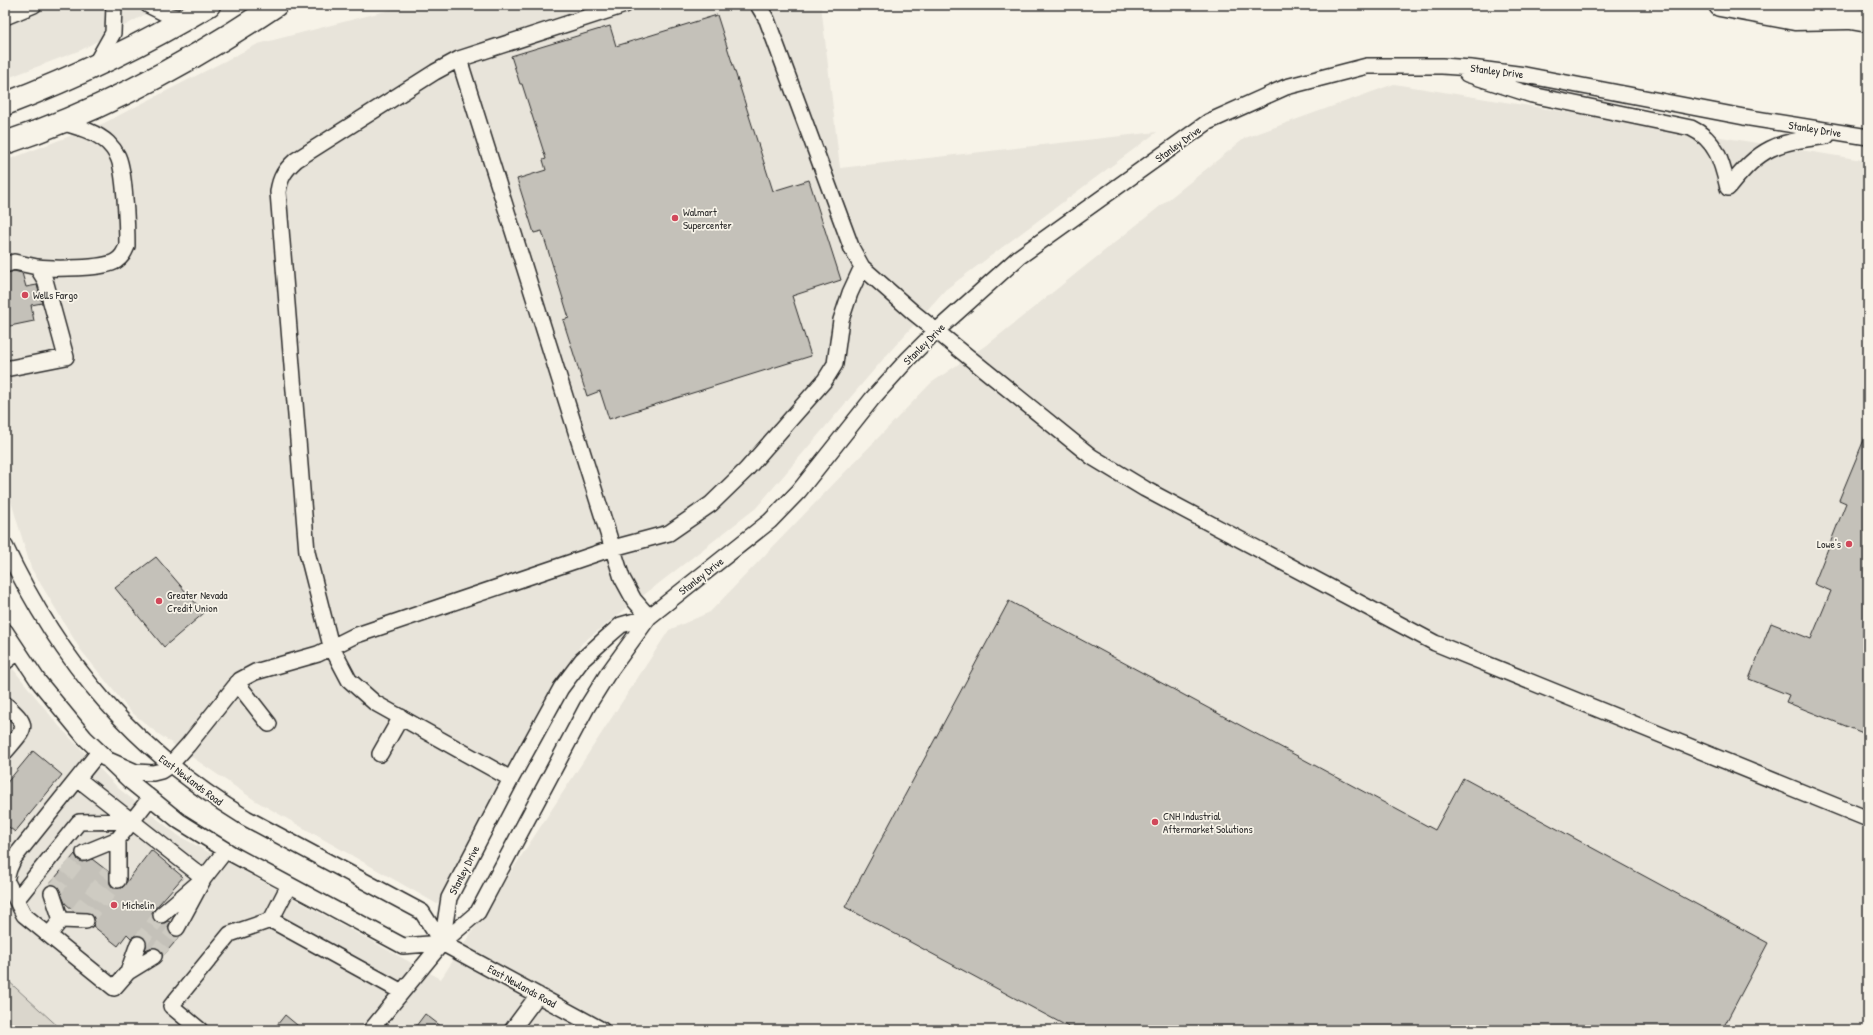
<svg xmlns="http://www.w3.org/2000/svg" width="1873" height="1035" font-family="'Patrick Hand',sans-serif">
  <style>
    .built { fill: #e8e4da }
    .green { fill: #dad6cc; stroke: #82807c }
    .building { fill: #c4c1b9; stroke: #2b2b2b }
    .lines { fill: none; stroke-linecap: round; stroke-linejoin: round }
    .minor-tunnel { stroke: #cecbc2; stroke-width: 15; stroke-dasharray: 15 8; stroke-linecap: butt }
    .minor-casing { stroke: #2b2b2b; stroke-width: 18 }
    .highway-casing { stroke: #2b2b2b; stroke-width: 25 }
    .minor { stroke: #f7f3e8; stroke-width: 15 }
    .highway { stroke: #f7f3e8; stroke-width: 22 }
    .poi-dot { fill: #d1495b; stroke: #f7f3e8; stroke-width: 1.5 }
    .labels { text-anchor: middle; stroke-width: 3.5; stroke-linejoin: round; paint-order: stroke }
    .street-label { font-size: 11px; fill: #2b2b2b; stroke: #f7f3e8 }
    .poi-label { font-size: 11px; fill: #2b2b2b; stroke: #f7f3e8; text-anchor: start }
  </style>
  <rect width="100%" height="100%" fill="#f7f3e8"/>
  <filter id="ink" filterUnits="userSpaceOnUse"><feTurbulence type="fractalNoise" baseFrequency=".025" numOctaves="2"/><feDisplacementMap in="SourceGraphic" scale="8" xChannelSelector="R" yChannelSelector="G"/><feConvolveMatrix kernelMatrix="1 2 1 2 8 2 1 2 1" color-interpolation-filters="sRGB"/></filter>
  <g filter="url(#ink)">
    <path class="built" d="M5 5H162L81 50 5 79Z
      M409 5H821L840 168 1157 132 945 290 885 357 756 508 582 643 437 904 256 801 157 733 130 711 80 649 31 568 5 481V161L104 123 258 44Z
      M1394 84 1868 161V1030H62L5 978V659L59 726 118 788 179 836 441 979 669 630 710 612 931 383 992 341 1245 138Z"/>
    <path class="green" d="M5 978 62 1030H5Z"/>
    <path class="building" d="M717 15 773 191 809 180 841 280 792 296 811 356 609 419 600 391 587 396 563 320 569 318 542 231 534 233 517 179 546 170 543 160 546 159 522 84H520L511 56 610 26 616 46Z
      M14 271 22 273 26 287 37 285 42 303 31 305 34 321 5 327V274Z
      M1868 430V735L1786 702 1789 695 1749 679 1771 623 1811 639 1831 591 1814 584 1846 503 1839 500Z
      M156 557 204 613 164 647 115 588Z
      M1009 601 1435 830 1463 778 1768 943 1722 1030H1074L845 907Z
      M33 751 62 775 15 832 5 824V785Z
      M151 850 183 877 152 912 154 921 162 924 168 921 170 922 168 928 170 933 173 936H180L163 956 158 948 153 947 145 950 147 942 141 935H136L131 938 127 934 118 946 93 926 95 921 91 914 75 912 65 903 58 887 50 884 75 854 78 860 82 862 92 859 109 872 110 884 113 888H122Z
      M425 1014 446 1030H413Z
      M285 1015 303 1030H273Z"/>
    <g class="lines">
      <path class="minor-tunnel" d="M52 893 84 853
        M77 914 109 872
        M86 921 118 880
        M138 944 161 915
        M154 956 177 928"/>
      <defs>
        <path id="minor" d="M148 5 168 15 185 19
          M758 5 767 20 852 249 862 267 914 313 1092 457 1145 489 1435 643 1868 819
          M5 17 34 5
          M459 59 622 578 634 600 649 617
          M95 65 113 33 114 5
          M1467 74 1532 95 1691 128C1717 140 1722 163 1728 188
          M1728 188C1762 146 1774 143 1827 136
          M5 265 14 262 37 267 45 280 66 357 5 369
          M37 267C53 269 104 269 116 261 122 257 124 253 127 246 127 228 125 168 117 155 115 151 111 146 108 143 95 131 77 127 61 122
          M5 546C60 663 134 750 246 818L422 912 442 943 602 1030
          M5 631 39 682 85 738 131 782 179 821 232 854 403 946 442 943
          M5 662 18 652
          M237 683 269 724
          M5 704C31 727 26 727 5 752
          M99 752 14 858 9 869 6 880 24 915 114 988 128 972 138 944
          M380 754 401 717
          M104 758 136 772 153 773 161 771 170 765 188 745 240 680 255 672 318 654 354 636 613 548 669 533 711 504 746 470 825 380 835 364 841 320 850 293 862 267
          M78 779 204 878
          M511 779 375 703 349 680 331 646 307 552 278 192C280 177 285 170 296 160L435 72 459 59 625 5
          M84 853 118 839 150 798
          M118 880V839
          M17 899 79 822 132 821
          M161 915 197 884
          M61 920 86 921
          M271 920 402 992
          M177 928 204 878 226 850
          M49 935 61 920 52 893
          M442 943 449 898 511 779 561 688 582 660 605 639 621 625 649 617
          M128 972 154 956
          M200 1030 171 1006 230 934 271 920 289 885
          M371 1030 442 943 478 912 587 707 607 675 649 617 770 521 799 491 872 399 908 359 933 334 1019 257 1208 122 1286 87 1367 66H1442L1471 68 1525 75 1744 117 1868 137
          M512 1030 538 995"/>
        <path id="highway" d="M1720 5 1795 19 1847 18
          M1833 15 1868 21
          M5 104C76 77 144 44 209 5
          M5 143C102 111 191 62 276 5"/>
      </defs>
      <use href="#minor" class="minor-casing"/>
      <use href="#highway" class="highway-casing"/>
      <use href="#minor" class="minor"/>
      <use href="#highway" class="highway"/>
    </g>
  </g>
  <g class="poi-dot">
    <circle cx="675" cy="218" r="4"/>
    <circle cx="25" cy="295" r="4"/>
    <circle cx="1849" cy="544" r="4"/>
    <circle cx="159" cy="601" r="4"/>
    <circle cx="1155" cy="822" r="4"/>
    <circle cx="114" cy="905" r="4"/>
  </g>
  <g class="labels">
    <g class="street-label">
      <text transform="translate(1497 71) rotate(7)" y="4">Stanley Drive</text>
      <text transform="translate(1815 129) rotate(9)" y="4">Stanley Drive</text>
      <text transform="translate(1178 144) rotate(-36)" y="4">Stanley Drive</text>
      <text transform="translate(924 344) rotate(-45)" y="4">Stanley Drive</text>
      <text transform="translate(701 576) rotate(-38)" y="4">Stanley Drive</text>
      <text transform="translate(191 780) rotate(37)" y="4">East Newlands Road</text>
      <text transform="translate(464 870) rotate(-63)" y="4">Stanley Drive</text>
      <text transform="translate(522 986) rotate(29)" y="4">East Newlands Road</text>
    </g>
    <g class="poi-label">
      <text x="683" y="216">Walmart<tspan x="683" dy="13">Supercenter</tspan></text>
      <text x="33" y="299">Wells Fargo</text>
      <text x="1841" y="548" text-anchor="end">Lowe's</text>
      <text x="167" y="599">Greater Nevada<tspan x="167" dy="13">Credit Union</tspan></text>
      <text x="1163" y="820">CNH Industrial<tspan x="1163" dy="13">Aftermarket Solutions</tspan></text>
      <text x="122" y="909">Michelin</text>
    </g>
  </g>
  <rect width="1873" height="1035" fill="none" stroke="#f7f3e8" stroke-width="20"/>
  <rect x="10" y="10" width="1853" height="1015" fill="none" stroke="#2b2b2b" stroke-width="1.5" filter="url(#ink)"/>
</svg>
